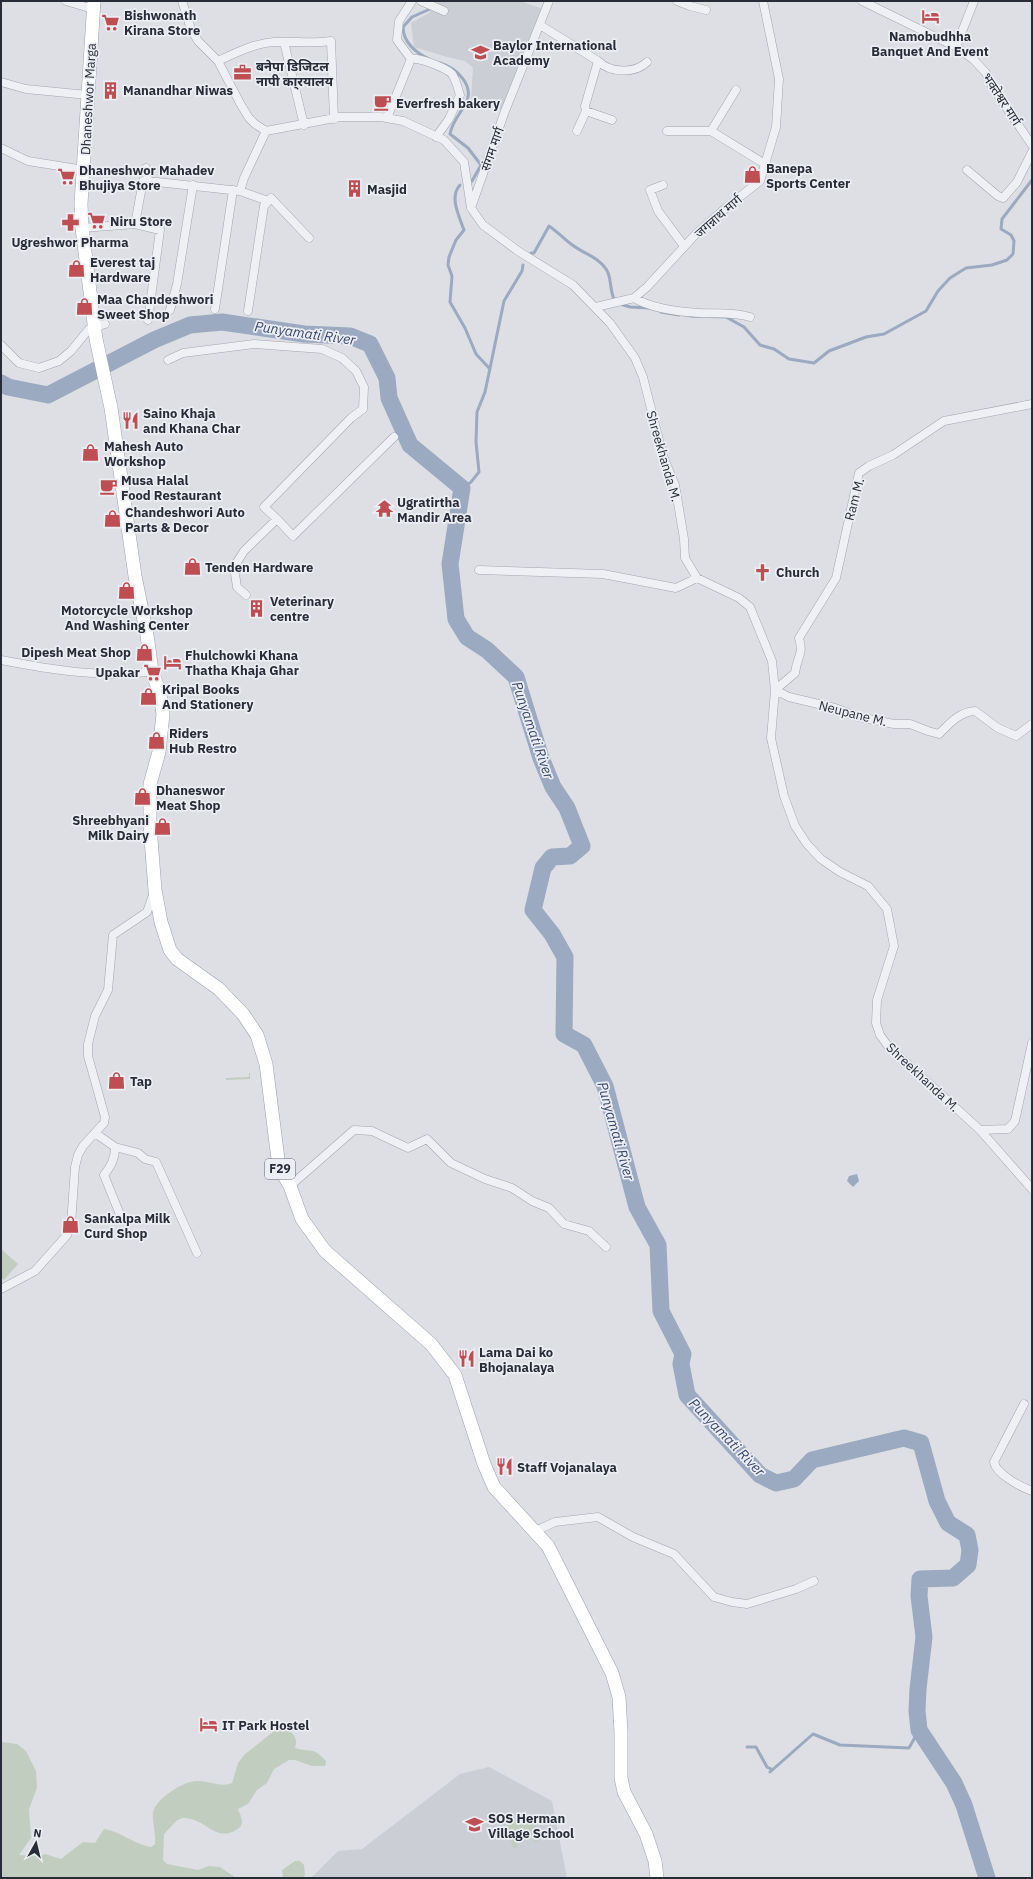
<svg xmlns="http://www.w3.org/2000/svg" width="1033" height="1879" font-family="'IBM Plex Sans','Noto Sans Devanagari',sans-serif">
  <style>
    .built { fill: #cbced5 }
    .green { fill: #c1cebf }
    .water { fill: #9ba9c1 }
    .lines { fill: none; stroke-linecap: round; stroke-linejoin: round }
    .stream { stroke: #9ba9c1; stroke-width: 3 }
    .river { stroke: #9ba9c1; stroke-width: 17 }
    .street-casing { stroke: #a3a6ae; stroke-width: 9 }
    .primary-casing { stroke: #9da2af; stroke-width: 14 }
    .street { stroke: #eff0f4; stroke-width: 8 }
    .primary { stroke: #fff; stroke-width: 13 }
    .labels { text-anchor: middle; stroke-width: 3.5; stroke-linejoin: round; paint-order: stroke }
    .shield { fill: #eceef3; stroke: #636671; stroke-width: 1 }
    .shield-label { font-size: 12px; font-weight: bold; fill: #282c39 }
    .poi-label { font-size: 13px; font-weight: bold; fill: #282c39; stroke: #eceef3; text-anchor: start }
    .street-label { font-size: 13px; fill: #282c39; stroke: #eceef3 }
    .water-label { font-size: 14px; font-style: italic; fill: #374869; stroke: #eceef3 }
  </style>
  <rect width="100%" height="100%" fill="#dddfe5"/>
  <path class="built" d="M437 1H520L546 10 505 111 471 99 473 68 465 61 447 57 414 47 411 23 429 13 438 3Z
    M489 1767 552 1801 567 1878H311L338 1851 362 1849 460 1774Z"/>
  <path class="green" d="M249 1073H250V1079L226 1080V1078L249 1077Z
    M1 1249 18 1264 4 1280 1 1278Z
    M282 1725C291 1733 299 1735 295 1748 312 1753 312 1746 326 1761L325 1766H312L295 1760H289L274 1769 267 1783 257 1790 248 1804 238 1809C241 1817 246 1825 236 1830 215 1843 205 1817 183 1818 175 1819 170 1829 164 1834L163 1860 167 1864 198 1870 209 1866 220 1867 236 1878H1V1742L17 1744 26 1751 36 1771 37 1788 29 1809 31 1838 19 1855 40 1856 45 1854 61 1859 83 1842 95 1843 104 1829C122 1832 131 1843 151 1847L155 1844C156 1833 152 1820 153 1813 155 1799 182 1782 196 1781 208 1780 221 1788 232 1783L238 1763 245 1754Z
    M533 1815 540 1840 534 1842 533 1838 518 1843V1847L513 1848 506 1823Z
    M295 1861H300L304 1865 305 1875 302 1878H283L282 1870Z"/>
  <path class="water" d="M857 1174 859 1181 853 1187 847 1181 849 1176Z"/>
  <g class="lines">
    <path class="stream" d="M429 59C416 53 403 42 403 27L412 17 430 9 433 1
      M440 63C456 68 475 85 466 103 460 114 452 122 450 134L468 148 481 165 472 181
      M460 185C449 197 459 216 464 230L456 240 449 257 448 265 452 276 450 302 465 328 476 354 490 369
      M531 253H534L549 226C559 233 562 237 571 244 582 253 597 256 606 269 612 276 609 291 615 301
      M620 304 630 307 649 308
      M661 312 679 315
      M690 316 726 317 744 327 760 345 774 349 789 359 814 363 829 351 866 337 884 334 926 311 938 291 950 278 966 268 992 265 1007 260 1013 254 1014 241 1011 235 1001 229 1002 219 1032 180
      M462 488 471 482 479 472 476 442 477 412 485 392 504 301 522 271 523 265
      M747 1747H756L767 1767 771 1769
      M770 1772 813 1734 840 1745 909 1748 919 1730"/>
    <path class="river" d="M1 383 8 387 48 395 154 340 190 325 222 322 304 334 350 336 370 344 387 378 389 398 410 445 462 488 450 564 456 619 467 637 487 650 516 677 541 758 553 787 567 808 582 846 570 856 552 857 543 868 533 910 552 934 565 957 564 1034 584 1045 605 1086 637 1207 658 1245 661 1311 683 1354 681 1364 687 1395 760 1475 776 1483 794 1479 812 1460 904 1438 921 1443 937 1501 948 1523 967 1535 970 1550 968 1565 953 1578 920 1579 919 1596 924 1637 918 1689 917 1711 919 1730 954 1783 964 1805 987 1878"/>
    <defs>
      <path id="street" d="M66 1 93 9
        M182 1 191 29 198 41 218 61 241 105 249 118 255 124 266 131 340 117H381L403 121 444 140 464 162 471 208 483 225 518 251 573 285 610 323 635 358 643 377 663 456 675 485 684 539 685 558 697 578 739 598 750 607 772 661 775 690 771 738 784 796 795 826 807 844 821 859 840 872 868 886 887 909 894 946 877 1000 876 1023 880 1035 888 1046 980 1130 1032 1189
        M421 1 444 11
        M677 1 690 6 706 10
        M862 1 956 47 973 59 986 73 993 88 1032 145
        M540 25 598 61 585 106 586 111
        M284 42 304 125
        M956 47 974 1
        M411 59C419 57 446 68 452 74 456 80 458 89 460 95L449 119 436 137
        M411 59 397 40 399 21 412 1
        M218 61C235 53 255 43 274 42 294 41 312 44 331 41L334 119
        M598 61C610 73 635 74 647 62
        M1 82 26 89 88 95
        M387 118 411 59
        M577 131 586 111 612 120
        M667 131H711L765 164
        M711 131 736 90
        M1 148 28 161 84 170
        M146 168 148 181 240 191 244 178 266 131
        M967 170 998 196 1003 198 1017 182 1032 152
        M663 185 650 190 658 211 684 246
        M240 191 268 201
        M471 208 505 111 549 1
        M135 224 160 230 148 320
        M82 228 135 224 143 181H148
        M634 298 647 287 695 235 727 207 760 181 776 127 779 79 763 1
        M596 307 634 298C653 309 679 312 700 313 718 314 733 312 750 317
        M215 309 233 190
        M170 310 177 284 193 185
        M248 311 264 206 271 198 309 238
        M1 345 19 363 39 368 59 361 71 351 89 329 105 324
        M168 360 183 353 254 344 322 349 342 358 356 371 364 387 363 409 351 418 264 507 277 519 244 551 234 567 237 587 246 595
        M1032 404 944 421 893 455 869 466 859 473 836 578 799 638C804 655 797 656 795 673L775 690 789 697 835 708 859 717 894 724H910L928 731 939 734C950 723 959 712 975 711L998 728 1016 736 1032 724
        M277 519 293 536 394 437
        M479 570 603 574 676 588 697 578
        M1 660C47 669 105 679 152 671
        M980 1130 1008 1129 1015 1121 1032 1043
        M95 1133 115 1147C115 1159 111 1166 104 1175L121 1217
        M115 1147 138 1153 145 1159 156 1162 197 1253
        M290 1186 354 1130 372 1131 408 1148 427 1139 451 1163 485 1179 512 1188 532 1201 549 1208 564 1224 589 1231 606 1247
        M1 1289 35 1271 67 1235 71 1225 75 1167 78 1155 83 1146 104 1123 105 1117 88 1056V1044L95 1016 108 990 113 935 147 912 154 892
        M1024 1404 994 1462C996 1474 1021 1487 1032 1491
        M535 1531 555 1522 598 1517 633 1537 674 1554 714 1597 732 1602 747 1604 796 1589 814 1581"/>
      <path id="primary" d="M94 1 81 204 82 228 96 339 111 408 135 576 147 635 152 671 160 694 163 714 159 752 150 784V826L155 890 161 922 170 950 177 959 219 989 243 1014 257 1035 266 1064 279 1167 290 1186 302 1219 325 1251 431 1344 455 1375 484 1464 494 1487 548 1546 612 1673 619 1697 621 1732V1778L624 1792 646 1834 655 1861 657 1878"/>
    </defs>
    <use href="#street" class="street-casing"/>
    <use href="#primary" class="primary-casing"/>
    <use href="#street" class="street"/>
    <use href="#primary" class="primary"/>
  </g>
  <defs>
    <symbol id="hotel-bare" viewBox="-9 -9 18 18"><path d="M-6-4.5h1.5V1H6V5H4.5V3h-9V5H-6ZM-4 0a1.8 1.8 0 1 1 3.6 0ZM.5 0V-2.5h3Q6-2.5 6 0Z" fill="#be4e52" stroke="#eceef3" stroke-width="2.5" paint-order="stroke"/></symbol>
    <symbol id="supermarket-bare" viewBox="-9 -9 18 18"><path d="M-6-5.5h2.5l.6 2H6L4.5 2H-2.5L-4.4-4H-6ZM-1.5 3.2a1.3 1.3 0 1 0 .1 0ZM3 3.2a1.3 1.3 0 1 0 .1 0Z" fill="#be4e52" stroke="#eceef3" stroke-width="2.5" paint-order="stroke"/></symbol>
    <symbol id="school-bare" viewBox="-9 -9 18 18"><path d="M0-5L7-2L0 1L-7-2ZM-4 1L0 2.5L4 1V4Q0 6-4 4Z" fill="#be4e52" stroke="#eceef3" stroke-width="2.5" paint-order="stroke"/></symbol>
    <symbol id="office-bare" viewBox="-9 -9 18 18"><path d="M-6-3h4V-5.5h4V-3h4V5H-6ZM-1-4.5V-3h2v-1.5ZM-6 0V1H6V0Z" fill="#be4e52" stroke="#eceef3" stroke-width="2.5" paint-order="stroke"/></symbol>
    <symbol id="building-bare" viewBox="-9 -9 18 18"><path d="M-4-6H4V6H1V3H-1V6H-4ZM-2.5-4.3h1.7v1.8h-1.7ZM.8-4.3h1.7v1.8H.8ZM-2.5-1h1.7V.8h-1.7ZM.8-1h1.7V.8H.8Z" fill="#be4e52" stroke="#eceef3" stroke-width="2.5" paint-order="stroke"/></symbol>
    <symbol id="cafe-bare" viewBox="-9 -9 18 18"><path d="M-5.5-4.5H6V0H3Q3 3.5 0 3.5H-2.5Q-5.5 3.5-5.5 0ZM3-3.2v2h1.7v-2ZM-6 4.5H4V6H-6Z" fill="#be4e52" stroke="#eceef3" stroke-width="2.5" paint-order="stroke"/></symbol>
    <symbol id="shop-bare" viewBox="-9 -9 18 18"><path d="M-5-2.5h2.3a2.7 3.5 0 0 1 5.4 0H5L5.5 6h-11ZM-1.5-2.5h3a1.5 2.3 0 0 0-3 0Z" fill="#be4e52" stroke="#eceef3" stroke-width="2.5" paint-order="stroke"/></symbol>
    <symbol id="pharmacy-bare" viewBox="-9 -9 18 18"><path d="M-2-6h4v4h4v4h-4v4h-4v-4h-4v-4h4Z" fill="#be4e52" stroke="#eceef3" stroke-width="2.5" paint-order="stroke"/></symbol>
    <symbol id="restaurant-bare" viewBox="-9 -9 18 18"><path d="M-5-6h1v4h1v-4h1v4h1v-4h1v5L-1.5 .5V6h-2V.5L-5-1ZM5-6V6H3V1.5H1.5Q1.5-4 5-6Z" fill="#be4e52" stroke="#eceef3" stroke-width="2.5" paint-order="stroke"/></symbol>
    <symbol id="temple-bare" viewBox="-9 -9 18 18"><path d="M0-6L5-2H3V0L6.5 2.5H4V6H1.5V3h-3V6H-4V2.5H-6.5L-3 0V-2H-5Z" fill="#be4e52" stroke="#eceef3" stroke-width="2.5" paint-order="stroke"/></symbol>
    <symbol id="church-bare" viewBox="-9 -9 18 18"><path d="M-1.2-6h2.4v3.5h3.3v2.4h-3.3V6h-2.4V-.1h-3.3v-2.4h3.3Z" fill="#be4e52" stroke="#eceef3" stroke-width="2.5" paint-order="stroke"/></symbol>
  </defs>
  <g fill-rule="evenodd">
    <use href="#hotel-bare" x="918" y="4" width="25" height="25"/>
    <use href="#supermarket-bare" x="98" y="10" width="25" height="25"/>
    <use href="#school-bare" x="468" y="40" width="25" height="25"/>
    <use href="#office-bare" x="230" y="60" width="25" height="25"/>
    <use href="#building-bare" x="98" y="78" width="25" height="25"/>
    <use href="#cafe-bare" x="370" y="90" width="25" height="25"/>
    <use href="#shop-bare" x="740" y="162" width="25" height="25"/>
    <use href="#supermarket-bare" x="54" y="164" width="25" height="25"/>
    <use href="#building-bare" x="342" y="176" width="25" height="25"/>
    <use href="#supermarket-bare" x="84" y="208" width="25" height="25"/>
    <use href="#pharmacy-bare" x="58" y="210" width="25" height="25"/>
    <use href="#shop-bare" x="64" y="256" width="25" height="25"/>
    <use href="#shop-bare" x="72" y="294" width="25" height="25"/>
    <use href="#restaurant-bare" x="118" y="408" width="25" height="25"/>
    <use href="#shop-bare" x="78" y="440" width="25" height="25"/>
    <use href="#cafe-bare" x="96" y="474" width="25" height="25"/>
    <use href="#temple-bare" x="372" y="496" width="25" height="25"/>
    <use href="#shop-bare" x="100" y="506" width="25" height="25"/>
    <use href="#shop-bare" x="180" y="554" width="25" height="25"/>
    <use href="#church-bare" x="750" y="560" width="25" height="25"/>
    <use href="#shop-bare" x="114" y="578" width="25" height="25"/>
    <use href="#building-bare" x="244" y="596" width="25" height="25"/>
    <use href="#shop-bare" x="132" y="640" width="25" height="25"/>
    <use href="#hotel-bare" x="160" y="650" width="25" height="25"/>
    <use href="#supermarket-bare" x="140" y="660" width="25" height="25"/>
    <use href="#shop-bare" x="136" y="684" width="25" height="25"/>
    <use href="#shop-bare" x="144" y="728" width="25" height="25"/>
    <use href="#shop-bare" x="130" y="784" width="25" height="25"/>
    <use href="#shop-bare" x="150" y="814" width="25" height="25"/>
    <use href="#shop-bare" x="104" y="1068" width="25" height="25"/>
    <use href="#shop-bare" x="58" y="1212" width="25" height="25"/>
    <use href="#restaurant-bare" x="454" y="1346" width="25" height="25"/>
    <use href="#restaurant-bare" x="492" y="1454" width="25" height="25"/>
    <use href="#hotel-bare" x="196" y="1712" width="25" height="25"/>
    <use href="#school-bare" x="462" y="1812" width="25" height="25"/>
  </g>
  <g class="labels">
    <rect class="shield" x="265" y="1159" width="30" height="20" rx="3"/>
    <g class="shield-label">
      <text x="280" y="1173">F29</text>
    </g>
    <g class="poi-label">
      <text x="124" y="20">Bishwonath<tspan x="124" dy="15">Kirana Store</tspan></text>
      <text x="930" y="41" text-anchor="middle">Namobudhha<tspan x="930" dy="15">Banquet And Event</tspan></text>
      <text x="493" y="50">Baylor International<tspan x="493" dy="15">Academy</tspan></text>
      <text x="256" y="71">बनेपा डिजिटल<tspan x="256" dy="15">नापी का्रयालय</tspan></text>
      <text x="123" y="95">Manandhar Niwas</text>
      <text x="396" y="108">Everfresh bakery</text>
      <text x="766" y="173">Banepa<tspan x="766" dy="15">Sports Center</tspan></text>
      <text x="79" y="175">Dhaneshwor Mahadev<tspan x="79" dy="15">Bhujiya Store</tspan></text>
      <text x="367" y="194">Masjid</text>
      <text x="110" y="226">Niru Store</text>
      <text x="70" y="247" text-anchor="middle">Ugreshwor Pharma</text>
      <text x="90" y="267">Everest taj<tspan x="90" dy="15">Hardware</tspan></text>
      <text x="97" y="304">Maa Chandeshwori<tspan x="97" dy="15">Sweet Shop</tspan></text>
      <text x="143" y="418">Saino Khaja<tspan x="143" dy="15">and Khana Char</tspan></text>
      <text x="104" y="451">Mahesh Auto<tspan x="104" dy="15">Workshop</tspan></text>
      <text x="121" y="485">Musa Halal<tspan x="121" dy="15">Food Restaurant</tspan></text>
      <text x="397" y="507">Ugratirtha<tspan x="397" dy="15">Mandir Area</tspan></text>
      <text x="125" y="517">Chandeshwori Auto<tspan x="125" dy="15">Parts &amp; Decor</tspan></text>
      <text x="205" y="572">Tenden Hardware</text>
      <text x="776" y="577">Church</text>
      <text x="270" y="606">Veterinary<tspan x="270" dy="15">centre</tspan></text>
      <text x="127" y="615" text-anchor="middle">Motorcycle Workshop<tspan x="127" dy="15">And Washing Center</tspan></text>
      <text x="131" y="657" text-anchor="end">Dipesh Meat Shop</text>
      <text x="185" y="660">Fhulchowki Khana<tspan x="185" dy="15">Thatha Khaja Ghar</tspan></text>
      <text x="140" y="677" text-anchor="end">Upakar</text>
      <text x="162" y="694">Kripal Books<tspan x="162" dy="15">And Stationery</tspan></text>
      <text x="169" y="738">Riders<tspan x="169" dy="15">Hub Restro</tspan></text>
      <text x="156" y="795">Dhaneswor<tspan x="156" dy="15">Meat Shop</tspan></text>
      <text x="149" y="825" text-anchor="end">Shreebhyani<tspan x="149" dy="15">Milk Dairy</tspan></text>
      <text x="130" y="1086">Tap</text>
      <text x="84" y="1223">Sankalpa Milk<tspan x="84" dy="15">Curd Shop</tspan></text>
      <text x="479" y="1357">Lama Dai ko<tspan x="479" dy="15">Bhojanalaya</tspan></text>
      <text x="517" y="1472">Staff Vojanalaya</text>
      <text x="222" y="1730">IT Park Hostel</text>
      <text x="488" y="1823">SOS Herman<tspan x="488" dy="15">Village School</tspan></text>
    </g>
    <g class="street-label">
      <text transform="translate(88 99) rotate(-87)" y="5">Dhaneshwor Marga</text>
      <text transform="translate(1002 99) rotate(57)" y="5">भक्तेश्वर मार्ग</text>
      <text transform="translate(492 149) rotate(-71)" y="5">संगम मार्ग</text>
      <text transform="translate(718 216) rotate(-41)" y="5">जगन्नाथ मार्ग</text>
      <text transform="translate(664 456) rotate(74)" y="5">Shreekhanda M.</text>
      <text transform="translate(854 499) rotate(-75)" y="5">Ram M.</text>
      <text transform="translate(853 713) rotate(14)" y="5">Neupane M.</text>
      <text transform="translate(923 1077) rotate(43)" y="5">Shreekhanda M.</text>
    </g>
    <g class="water-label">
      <text transform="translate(305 333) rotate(8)" y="5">Punyamati River</text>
      <text transform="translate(533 730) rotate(71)" y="5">Punyamati River</text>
      <text transform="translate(616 1131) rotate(74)" y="5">Punyamati River</text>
      <text transform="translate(727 1437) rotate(46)" y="5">Punyamati River</text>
    </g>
  </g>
  <rect width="1033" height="1879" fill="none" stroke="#282c39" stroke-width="4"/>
  <g transform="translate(36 1843) rotate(8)" stroke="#eceef3" stroke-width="3" paint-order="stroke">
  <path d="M0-3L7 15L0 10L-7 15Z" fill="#282c39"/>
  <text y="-6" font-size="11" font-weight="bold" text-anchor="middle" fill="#282c39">N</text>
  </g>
</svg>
